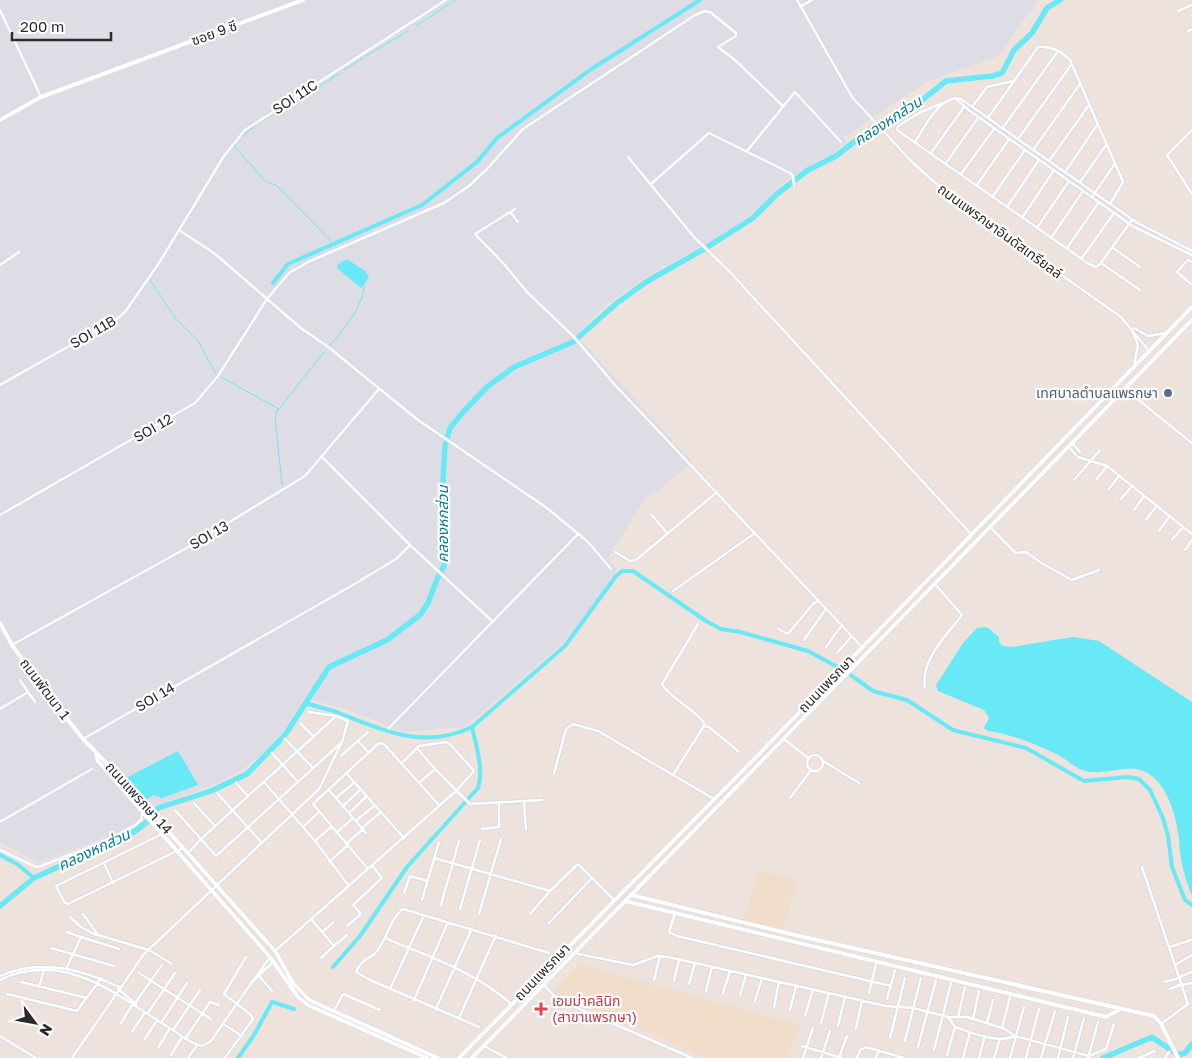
<svg xmlns="http://www.w3.org/2000/svg" width="1192" height="1058" font-family="'Golos Text','Noto Sans Thai',sans-serif">
  <style>
    .industrial { fill: #dedde5 }
    .education { fill: #f0ddca }
    .water { fill: #69e8f5 }
    .lines { fill: none; stroke-linecap: round; stroke-linejoin: round }
    .stream { stroke: #69e8f5; stroke-width: 1 }
    .canal { stroke: #69e8f5; stroke-width: 4 }
    .river { stroke: #69e8f5; stroke-width: 5.5 }
    .street-casing { stroke: #d1d8e4; stroke-width: 4 }
    .secondary-casing { stroke: #d1d8e4; stroke-width: 5 }
    .street { stroke: #fff; stroke-width: 2.5 }
    .secondary { stroke: #fff; stroke-width: 4 }
    .service-dot { fill: #5c6f8a; stroke: #fff; stroke-width: 2 }
    .health-dot { fill: #e0444e; stroke: #fff; stroke-width: 2 }
    .labels { text-anchor: middle; stroke-width: 4.5; stroke-linejoin: round; paint-order: stroke }
    .street-label { font-size: 14px; fill: #2b2b2b; stroke: #fff }
    .service-label { font-size: 14px; fill: #4e5e75; stroke: #fff; text-anchor: end }
    .health-label { font-size: 14px; fill: #be3a42; stroke: #fff; text-anchor: start }
    .water-label { font-size: 15px; font-style: italic; fill: #077c94; stroke: #fff }
  </style>
  <rect width="100%" height="100%" fill="#ede3dc"/>
  <path class="industrial" d="M0 0H1038L998 56 926 82 843 138 847 142 832 156 817 161 781 184 762 207 721 236 644 278 608 304 576 335 692 462 659 490 647 496 608 558 617 569 579 626 563 643 465 727 405 732 345 709 305 698 286 727 266 751 242 770 214 785 154 806 139 821 126 829 39 863 0 842Z"/>
  <path class="education" d="M759 870 798 880 784 928 744 920Z
    M579 964 800 1025 788 1058H706L554 992Z"/>
  <path class="water" d="M347 259 365 271 369 277 361 288 337 268V265Z
    M987 627 999 637V642L1003 646 1012 647 1073 637 1099 641 1192 702V896C1187 884 1183 871 1181 859 1179 850 1180 841 1178 832 1175 812 1165 779 1143 771 1124 764 1102 777 1082 770 1074 767 1067 760 1060 756 1036 744 1014 735 988 731L984 728 989 718 984 710 938 691 936 685 963 643 977 628Z
    M178 751 198 785 162 798 153 795 145 801 120 772 126 778Z"/>
  <g class="lines">
    <path class="stream" d="M416 26 455 0
      M366 56 408 31
      M344 70 363 58
      M298 100 339 74
      M238 140 258 123 293 103
      M236 143 235 147 266 182 276 185 336 246
      M150 280 176 319 198 341 216 374
      M329 346C343 330 365 306 364 283
      M221 377 279 409 324 352
      M278 409 275 417 282 484"/>
    <path class="canal" d="M273 283 288 264 422 205 477 162 497 138 590 70 700 0
      M306 703C317 707 329 709 339 713 385 731 424 750 472 727L565 646 616 576 622 571H633L706 621 721 629 740 632 808 651 845 671 873 691 907 700 953 730 1026 748 1084 781 1128 777 1139 779 1150 790 1163 818 1168 836 1172 867 1185 900 1192 905
      M0 855 17 864 34 878
      M333 967 360 936 407 867 478 788C484 770 476 745 472 727
      M238 1058 254 1035 272 1002 294 1009"/>
    <path class="river" d="M706 248 753 218 777 194 808 170 836 156 872 128 911 109 946 81 992 76 1002 73 1014 50 1032 33 1047 8 1060 0
      M0 906 34 878 134 832 147 822 158 808 211 791 247 774 285 735 329 667 387 640 420 615 428 603 437 579 444 566 442 497 445 446 450 428 464 411 487 387 514 367 573 342 617 303 646 282 704 249
      M1103 1058 1152 1037 1178 1055 1185 1053 1192 1044"/>
    <defs>
      <path id="street" d="M797 0 852 97 910 160 952 198 1121 317 1149 351
        M801 6 812 0
        M0 10 41 97
        M1178 11 1192 5
        M1188 31 1192 29
        M955 98 970 111 1134 227 1192 255
        M942 103 919 113 898 126 897 130 1089 264 1096 267 1100 264 1132 220
        M972 107 987 87 1013 81
        M988 118 1038 47C1050 46 1062 51 1070 60L1123 182 1110 204
        M1002 129 1058 51
        M1192 130 1167 155 1192 194
        M1018 139 1071 65
        M915 142C925 127 940 94 961 99L1136 222 1192 251
        M1033 150 1080 84
        M747 151 795 92 841 142
        M931 153 964 107
        M628 157 694 237 729 271 971 534
        M1049 161 1089 105
        M946 163 978 118
        M1065 172 1097 125
        M961 174 994 129
        M1080 182 1106 145
        M651 184 709 133 790 173 793 176 794 185
        M977 185 1009 139
        M993 196 1025 150
        M1092 197 1114 165
        M1007 207 1039 160
        M515 209 475 234 504 264 527 292 573 336 616 386 862 647
        M511 213 518 222
        M1022 218 1054 170
        M1037 228 1069 181
        M179 230 214 253 302 329 327 346 418 420 547 508 588 542 611 569
        M1051 238 1083 191
        M1067 248 1099 202
        M1113 248 1140 267
        M1082 258 1114 213
        M1101 263 1140 290
        M0 265 19 252
        M1191 284 1177 272 1188 260 1192 262
        M1134 328 1148 336 1166 333
        M1132 330 1138 345 1134 365
        M0 385 117 319 125 312 159 263 224 156 245 130 446 0
        M1125 389 1192 443
        M1072 443 1080 452
        M1069 447 1076 455
        M1078 457 1107 466 1192 534
        M323 458 410 545 493 622
        M1097 479 1107 466
        M1074 480 1100 450
        M1108 490 1119 476
        M1121 499 1132 486
        M1134 510 1144 496
        M651 514 667 533
        M0 515 195 403 218 376 267 299 289 273 308 262 444 203 469 186 487 169 523 129 695 15 705 11 710 12 736 33V36L718 47 735 60 783 106
        M1146 520 1157 505
        M990 527 1016 553 1026 552 1043 564 1072 580 1099 570
        M1159 531 1169 517
        M1172 540 1183 527
        M1185 550 1192 540
        M615 552 630 561 636 560 717 492
        M673 591 755 533
        M698 624 662 684C669 698 703 714 705 726
        M778 629 788 634 812 605 819 600
        M804 640 826 609
        M12 645 190 546 305 476 378 390
        M826 647 842 625
        M837 653 852 636
        M925 687C920 661 947 634 962 615L935 584
        M28 692 35 702
        M0 709 28 692 20 680
        M300 723 314 737
        M389 728 578 534
        M83 739 358 582 396 559 410 545
        M285 739 313 768
        M784 739 808 758
        M358 741 369 753
        M417 748 435 769
        M272 753 298 782
        M807 763a8 8 0 1 1 16 0a8 8 0 1 1-16 0Z
        M341 756 368 732
        M823 761 859 783
        M347 774 404 838
        M554 774 566 729 573 724 598 731 714 799
        M673 775 704 726 709 727 738 751
        M236 783 248 796
        M265 783 315 841 349 886
        M419 783 435 769 470 804 542 800
        M329 790 366 833
        M217 793 261 842
        M336 798 355 782
        M790 798 811 770
        M524 802 526 830
        M194 803 215 826
        M343 806 361 789
        M175 810 216 856 341 743
        M349 813 367 796
        M356 821 375 805
        M0 822 92 769
        M303 827 319 812
        M362 828 381 812
        M482 829 499 827V803
        M336 833 353 818
        M162 834 56 886 65 903 68 904 183 848
        M315 841 331 827
        M346 844 363 829
        M0 850 36 867 41 866 100 843 134 826 141 820 143 812
        M188 853 201 839 335 717
        M434 858 550 891 578 864 613 899
        M329 862 347 846
        M104 863 113 883
        M1142 867 1188 1004 1161 1024
        M368 869 313 804 379 743 384 744 439 805
        M404 893 410 876 428 881
        M422 900 439 842
        M441 905 459 841
        M460 909 480 840
        M675 913 669 932 677 936 891 986
        M83 914 98 935 149 950 172 964
        M479 914 501 839
        M530 914 550 891
        M70 917 81 927 96 935
        M311 919 334 946 347 935
        M548 924 592 878
        M347 926 361 914 353 905 382 878 372 865
        M67 932 81 937
        M322 932 334 922
        M385 938C427 956 477 972 511 1004
        M1170 947 1191 940
        M51 948 114 966
        M275 951 456 791 474 771 450 744 446 742 419 746 402 763
        M574 953 633 965 658 956 668 957 886 1006 913 1008 948 1017H967L1005 1029 1015 1036 1089 1056 1106 1049 1114 1024
        M321 958 334 946
        M1175 965 1192 955
        M66 969 81 937 119 949
        M139 973 211 1019
        M0 976C40 958 82 969 119 987
        M259 976 272 991
        M1179 977 1192 972
        M0 980C64 949 117 995 168 1027 179 1034 189 1043 202 1046L211 1041 252 982 273 962
        M654 980 660 956
        M253 981 270 957
        M674 981 679 960
        M21 982 87 998
        M1164 982 1180 978
        M689 984 695 963
        M544 985 557 999 692 1058
        M1182 985 1192 983
        M39 987 44 970
        M118 989 136 1004
        M390 989 424 915
        M1170 989 1182 984
        M706 991 712 967
        M723 993 730 971
        M869 993 876 964
        M7 994 77 1011 101 978
        M740 995 746 975
        M887 999 895 970
        M414 1000 448 922
        M755 1001 762 978
        M133 1006 162 965
        M774 1007 779 982
        M436 1009 472 928
        M790 1010 796 986
        M334 1011 343 994 380 1010
        M148 1013 175 973
        M805 1016 813 989
        M948 1017 955 1027C973 1033 997 1044 1015 1036
        M958 1017 965 987
        M459 1018 496 935
        M973 1019 979 991
        M121 1023 134 1002
        M161 1023 187 983
        M821 1023 829 993
        M987 1023 993 1000
        M223 1024 242 1036
        M838 1026 845 997
        M479 1027 368 979 356 972C364 955 371 960 378 950 388 936 390 919 403 909L549 953
        M856 1028 862 1001
        M1002 1028 1010 997
        M173 1030 200 990
        M132 1032 145 1012
        M0 1036 36 1058
        M890 1038 905 978
        M145 1039 157 1020
        M185 1039 210 1002 219 1005
        M905 1041 921 978
        M484 1046 507 1058
        M802 1046 842 1058
        M918 1047 936 980
        M158 1048 170 1028
        M934 1050 951 983
        M171 1055 182 1037
        M947 1055 955 1027
        M72 1058 144 954 319 789 342 742 348 721 336 716 308 712
        M188 1058 197 1045
        M225 1058 253 1019 250 1014 224 994 246 957
        M803 1058 813 1028
        M821 1058 830 1031
        M839 1058 847 1036
        M857 1058 860 1050 866 1047 904 1058
        M876 1058 878 1051
        M963 1058 970 1032
        M979 1058 985 1036
        M994 1058 1000 1039
        M1010 1058 1024 1007
        M1026 1058 1039 1009
        M1041 1058 1055 1011
        M1058 1058 1068 1017
        M1073 1058 1084 1018
        M1088 1058 1098 1022
        M1139 1058 1155 1051
        M1165 1058 1169 1052"/>
      <path id="secondary" d="M0 120 41 97 303 0
        M0 623 12 645 40 684 83 739 119 776 275 951 293 983 309 1000 438 1058
        M96 754 98 761 270 957 298 997 308 1005 427 1058
        M631 895 795 935 1154 1016 1161 1024 1178 1058
        M625 901 1106 1017 1120 1009
        M459 1058 760 753 1192 307
        M472 1058 1192 320"/>
    </defs>
    <use href="#street" class="street-casing"/>
    <use href="#secondary" class="secondary-casing"/>
    <use href="#street" class="street"/>
    <use href="#secondary" class="secondary"/>
  </g>
  <circle class="service-dot" cx="1168" cy="393" r="5"/>
  <path class="health-dot" d="M538.5 1001.5h5v5h5v5h-5v5h-5v-5h-5v-5h5z"/>
  <g class="labels">
    <g class="street-label">
      <text transform="translate(214 33) rotate(-20)" y="5">ซอย 9 ซี</text>
      <text transform="translate(295 97) rotate(-33)" y="5">SOI 11C</text>
      <text transform="translate(1000 231) rotate(36)" y="5">ถนนแพรกษาอินดัสเทรียลล์</text>
      <text transform="translate(93 332) rotate(-30)" y="5">SOI 11B</text>
      <text transform="translate(153 428) rotate(-30)" y="5">SOI 12</text>
      <text transform="translate(209 535) rotate(-30)" y="5">SOI 13</text>
      <text transform="translate(826 684) rotate(-46)" y="5">ถนนแพรกษา</text>
      <text transform="translate(45 689) rotate(53)" y="5">ถนนพัฒนา 1</text>
      <text transform="translate(155 697) rotate(-31)" y="5">SOI 14</text>
      <text transform="translate(139 798) rotate(48)" y="5">ถนนแพรกษา 14</text>
      <text transform="translate(542 972) rotate(-46)" y="5">ถนนแพรกษา</text>
    </g>
    <g class="service-label">
      <text x="1158" y="398">เทศบาลตำบลแพรกษา</text>
    </g>
    <g class="health-label">
      <text x="552" y="1006">เอมม่าคลินิก<tspan x="552" dy="16">(สาขาแพรกษา)</tspan></text>
    </g>
    <g class="water-label">
      <text transform="translate(888 121) rotate(-33)" y="5">คลองหกส่วน</text>
      <text transform="translate(443 524) rotate(-90)" y="5">คลองหกส่วน</text>
      <text transform="translate(94 850) rotate(-25)" y="5">คลองหกส่วน</text>
    </g>
  </g>
  <g transform="translate(35 1023) rotate(122)" stroke="#ffffff" stroke-width="4" paint-order="stroke">
  <path d="M0-4L9 19L0 12L-9 19Z" fill="#2b2b2b"/>
  <text y="-8" font-size="14" font-weight="bold" text-anchor="middle" fill="#2b2b2b">N</text>
  </g>
  <path d="M12 32v8h99v-8" fill="none" stroke="#2b2b2b" stroke-width="2.5"/>
  <text x="20" y="32" font-size="15" fill="#2b2b2b" stroke="#ffffff" stroke-width="4" paint-order="stroke">200 m</text>
</svg>
